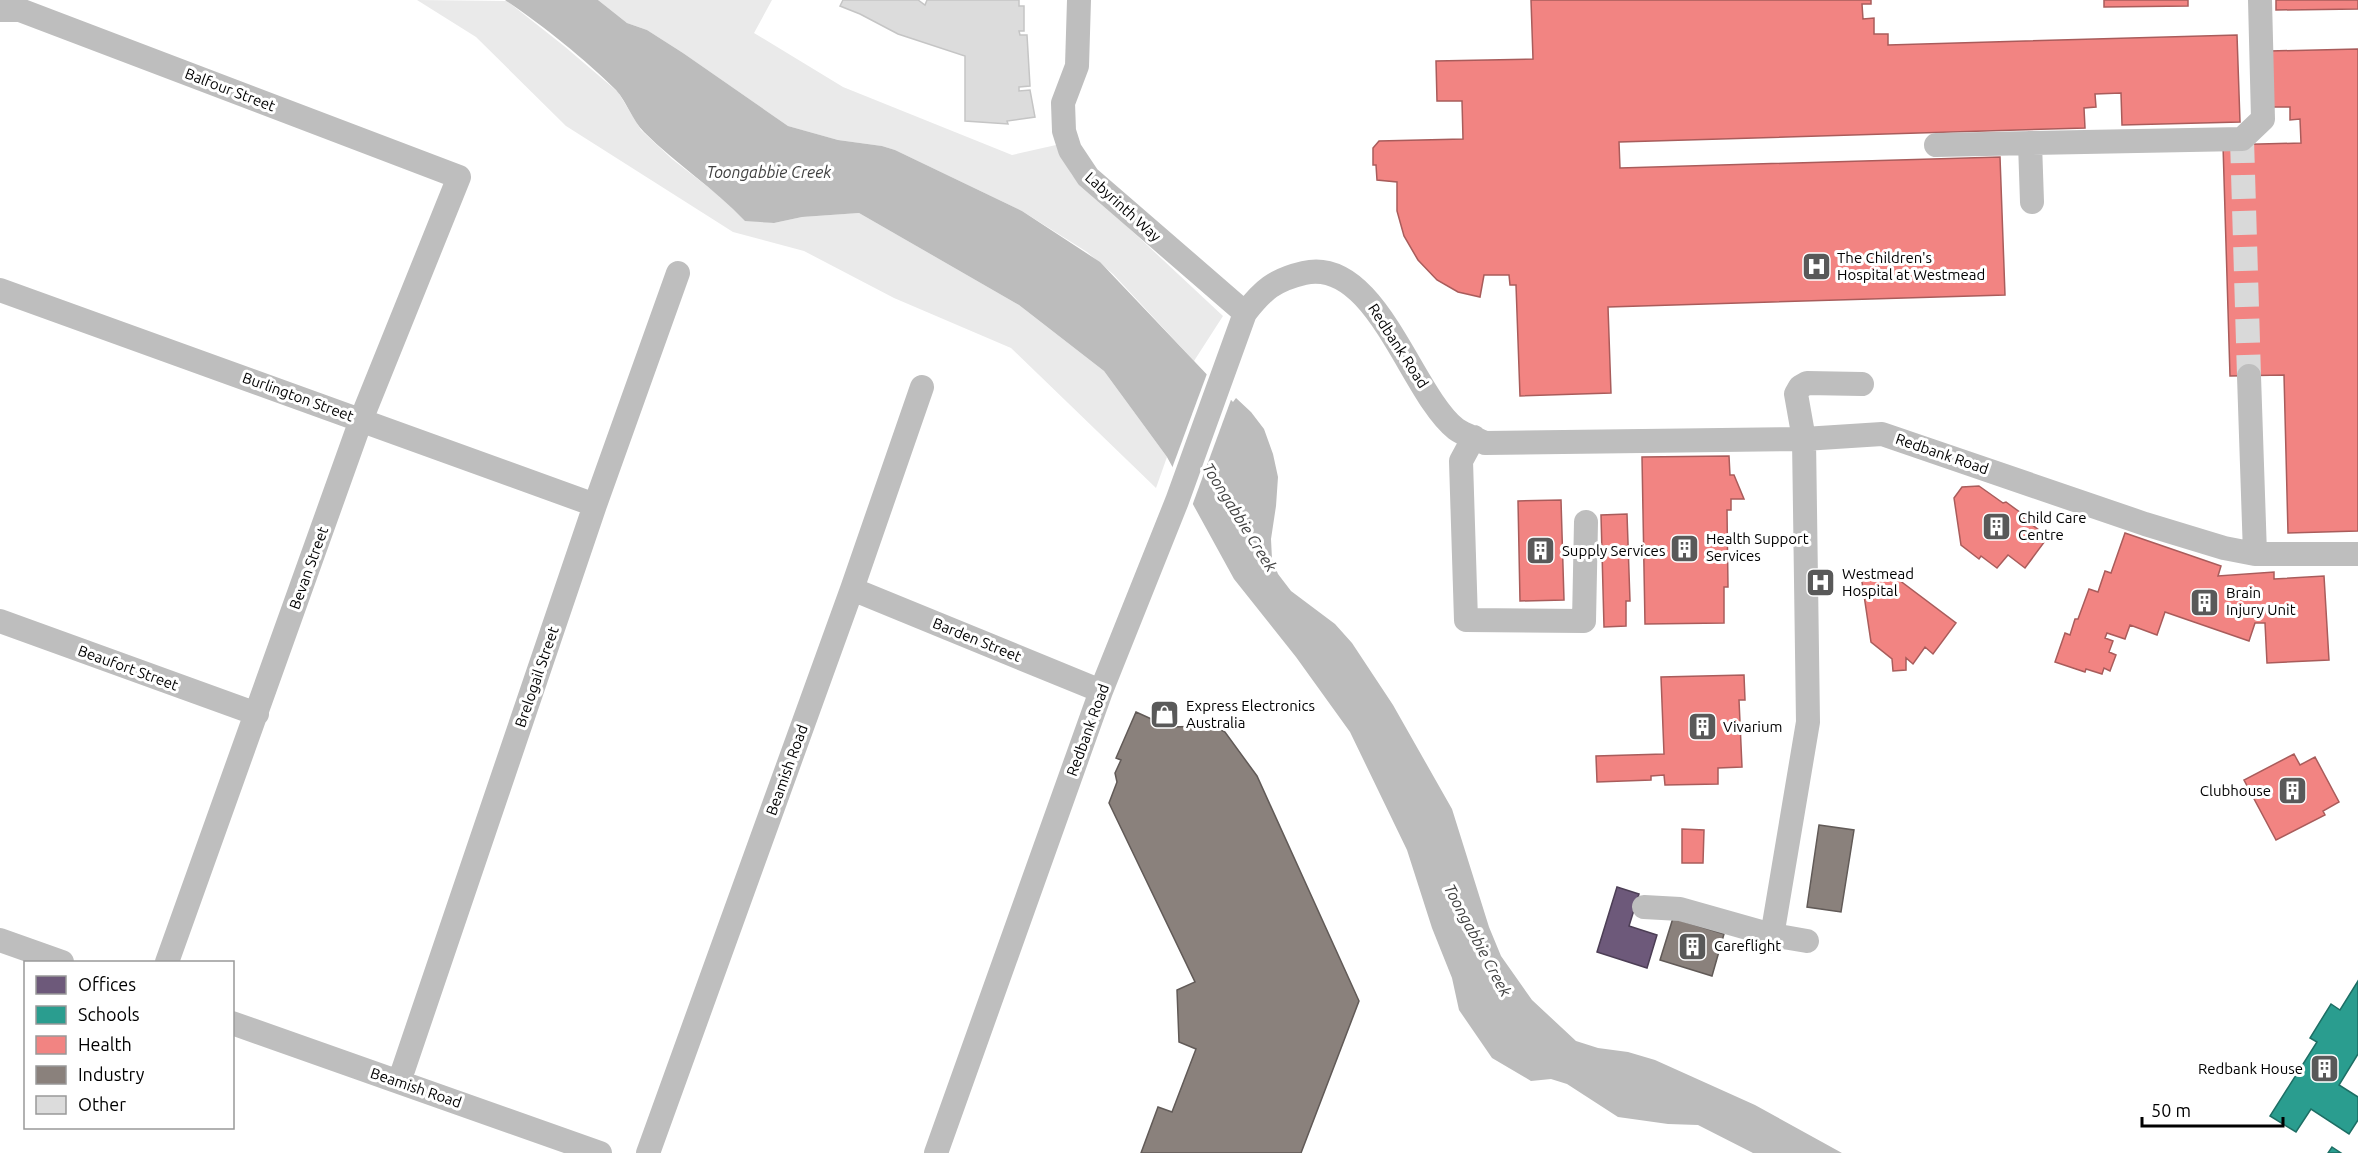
<svg xmlns="http://www.w3.org/2000/svg" width="2358" height="1153" font-family="Ubuntu,sans-serif">
  <style>
    .green { fill: #eaeaea }
    .water { fill: #bcbcbc }
    .pier { fill: #fff }
    .offices { fill: #6d597a; stroke: #4c3e55; stroke-width: 1.5 }
    .schools { fill: #2a9d8f; stroke: #1d6e64; stroke-width: 1.5 }
    .health { fill: #f28482; stroke: #a95c5b; stroke-width: 1.5 }
    .industry { fill: #8a817c; stroke: #615a57; stroke-width: 1.5 }
    .building { fill: #dcdcdc; stroke: #c5c5c5; stroke-width: 1.5 }
    .lines { fill: none; stroke-linecap: round; stroke-linejoin: round }
    .minor-tunnel { stroke: #d9d9d9; stroke-width: 24; stroke-dasharray: 24 12; stroke-linecap: butt }
    .minor { stroke: #bebebe; stroke-width: 24 }
    .labels { text-anchor: middle; stroke-width: 6; stroke-linejoin: round; paint-order: stroke }
    .street-label { font-size: 15px; fill: #000; stroke: #fff }
    .poi-label { font-size: 15px; fill: #000; stroke: #fff; text-anchor: start }
    .water-label { font-size: 16px; font-style: italic; fill: #404040; stroke: #fff }
  </style>
  <rect width="100%" height="100%" fill="#fff"/>
  <path class="green" d="M417 0 507 1 564 46 618 92 641 130 672 159 726 201 745 220 774 223 802 217 859 213 1019 305 1104 371 1167 457 1156 488 1011 348 894 298 804 251 733 232 566 126 476 37Z
    M598 0H772L754 33 843 87 1012 155 1056 145 1072 175 1223 316 1194 361 1113 274 1087 252 1022 211 895 150 882 146 838 140 788 126 683 53 647 30 627 23Z"/>
  <path class="water" d="M505 0H598L627 23 647 30 683 53 788 126 838 140 882 146 895 150 1022 211 1100 262 1233 402 1236 398 1251 412 1264 429 1273 454 1278 477 1276 506 1271 539 1272 559 1278 574 1291 591 1335 624 1352 643 1393 705 1452 809 1489 927 1501 956 1532 1000 1576 1041 1598 1048 1628 1052 1655 1060 1755 1105 1842 1153H1753L1698 1125 1668 1124 1618 1117 1567 1084 1551 1079 1531 1081 1492 1058 1459 1010 1452 978 1432 928 1407 850 1350 732 1296 657 1234 579 1167 457 1104 371 1019 305 859 213 802 217 774 223 745 221C714 188 676 164 644 132 632 120 627 102 616 90 586 60 540 23 505 0Z"/>
  <path class="pier" d="M1208 371 1232 397 1192 506 1171 471Z"/>
  <path class="offices" d="M1617 887 1639 894 1629 926 1657 935 1647 968 1597 952Z"/>
  <path class="schools" d="M2358 981V1054L2339 1085 2358 1097V1120L2349 1134 2311 1109 2296 1132 2270 1116 2317 1042 2310 1038 2331 1004 2340 1010Z
    M2332 1147 2341 1153H2328Z"/>
  <path class="health" d="M1531 0H1871V4H1862L1863 19 1874 18V34H1888V45L2237 35 2240 122 2122 125 2121 93 2095 94 2096 107 2084 108 2085 128 1619 142 1620 168 2000 157 2005 295 1608 307 1611 393 1520 396 1516 285H1510L1509 275H1484L1480 297 1458 292 1437 280 1418 260 1404 236 1397 211V182L1377 180 1376 165H1373V148L1379 141 1463 139 1462 101H1437L1436 61 1533 59Z
    M2104 0H2188V6L2104 7Z
    M2276 0H2358V9L2276 10Z
    M2358 49V531L2288 533 2284 375 2230 376 2223 145 2301 143 2300 119 2290 120V107H2272L2270 51Z
    M1729 456 1730 475H1734L1744 499H1731V510H1727L1728 587H1724V623L1645 624 1642 457Z
    M1979 486 2003 503 2006 502 2021 513 2022 517 2048 537 2025 568 2008 555 1997 568 1981 556 1979 559 1961 545 1954 498 1962 487Z
    M1561 500 1564 600 1520 601 1518 501Z
    M1627 514 1630 601H1626V626L1604 627 1601 515Z
    M2125 533 2221 566 2218 576 2274 572V579L2324 576 2329 660 2267 663 2265 623H2255L2249 641 2165 612 2157 635 2130 625 2125 639 2107 633 2105 638 2113 641 2109 652 2116 655 2110 671 2104 668 2102 674 2086 669 2085 672 2055 662 2065 633 2070 635 2075 619H2078L2089 589 2098 592 2105 571 2111 573Z
    M1871 571H1876L1886 578 1895 577 1956 623 1933 654 1925 647 1913 664 1906 658V670L1893 671 1892 659 1871 642 1862 582Z
    M1744 675 1745 700H1739L1742 767 1718 768V784L1665 785 1664 775 1651 776V780L1597 782 1596 756 1664 754 1661 677Z
    M2294 754 2300 765 2315 757 2339 802 2323 811 2325 815 2276 840 2244 780Z
    M1682 829 1704 830 1703 863H1682Z"/>
  <path class="industry" d="M1136 712 1169 727 1213 726 1225 732 1257 776 1359 1001 1301 1153H1141L1158 1107 1172 1112 1196 1049 1179 1042 1177 990 1195 982 1109 803 1117 782 1115 773 1121 760 1116 758Z
    M1819 825 1854 830 1841 912 1807 907Z
    M1673 918 1724 934 1712 976 1660 960Z"/>
  <path class="building" d="M843 0H918L925 5 927 0H1019V6H1024V31H1019L1020 35H1027L1030 86 1019 87V91L1030 90 1035 117 1007 121 1008 124 965 121V56L898 34 860 14 840 6Z"/>
  <g class="lines">
    <path class="minor-tunnel" d="M2242 139 2249 376"/>
    <path class="minor" d="M1079 0 1077 66 1063 103 1064 131 1070 150 1088 177 1245 313
      M0 10H20L459 177 361 420 167 962
      M2030 143 2032 202
      M1936 145 2242 139 2263 119 2260 0
      M0 290 595 505
      M2249 376 2255 554
      M1474 437 1461 461 1466 620 1584 621 1586 522
      M852 589 1101 691
      M0 621 257 714
      M1644 907 1680 909 1772 935 1807 941
      M0 940 62 962
      M1771 942 1808 722 1804 439 1796 394 1800 387 1807 383 1862 384
      M232 1023 600 1153
      M399 1082 595 505 678 273
      M648 1153 852 589 922 387
      M936 1153 1101 691 1177 501 1245 313C1263 290 1274 280 1304 273 1376 256 1411 394 1456 429 1464 435 1476 438 1485 443L1804 439 1882 434 2145 524 2224 548 2255 554H2358"/>
  </g>
  <defs>
    <symbol id="hospital-square" viewBox="-11 -11 22 22"><rect x="-9" y="-9" width="18" height="18" rx="4" fill="#595959" stroke="#fff"/><path d="M-5-5h3v3.5h4V-5h3V5h-3V1.5h-4V5h-3Z" fill="#fff"/></symbol>
    <symbol id="building-square" viewBox="-11 -11 22 22"><rect x="-9" y="-9" width="18" height="18" rx="4" fill="#595959" stroke="#fff"/><path d="M-4-6H4V6H1V3H-1V6H-4ZM-2.5-4.3h1.7v1.8h-1.7ZM.8-4.3h1.7v1.8H.8ZM-2.5-1h1.7V.8h-1.7ZM.8-1h1.7V.8H.8Z" fill="#fff"/></symbol>
    <symbol id="shop-square" viewBox="-11 -11 22 22"><rect x="-9" y="-9" width="18" height="18" rx="4" fill="#595959" stroke="#fff"/><path d="M-5-2.5h2.3a2.7 3.5 0 0 1 5.4 0H5L5.5 6h-11ZM-1.5-2.5h3a1.5 2.3 0 0 0-3 0Z" fill="#fff"/></symbol>
  </defs>
  <g fill-rule="evenodd">
    <use href="#hospital-square" x="1800" y="250" width="33" height="33"/>
    <use href="#building-square" x="1980" y="510" width="33" height="33"/>
    <use href="#building-square" x="1668" y="532" width="33" height="33"/>
    <use href="#building-square" x="1524" y="534" width="33" height="33"/>
    <use href="#hospital-square" x="1804" y="566" width="33" height="33"/>
    <use href="#building-square" x="2188" y="586" width="33" height="33"/>
    <use href="#shop-square" x="1148" y="698" width="33" height="33"/>
    <use href="#building-square" x="1686" y="710" width="33" height="33"/>
    <use href="#building-square" x="2276" y="774" width="33" height="33"/>
    <use href="#building-square" x="1676" y="930" width="33" height="33"/>
    <use href="#building-square" x="2308" y="1052" width="33" height="33"/>
  </g>
  <g class="labels">
    <g class="street-label">
      <text transform="translate(230 90) rotate(21)" y="5">Balfour Street</text>
      <text transform="translate(1123 207) rotate(42)" y="5">Labyrinth Way</text>
      <text transform="translate(1398 346) rotate(57)" y="5">Redbank Road</text>
      <text transform="translate(298 397) rotate(20)" y="5">Burlington Street</text>
      <text transform="translate(1942 454) rotate(19)" y="5">Redbank Road</text>
      <text transform="translate(309 568) rotate(-70)" y="5">Bevan Street</text>
      <text transform="translate(977 640) rotate(22)" y="5">Barden Street</text>
      <text transform="translate(128 668) rotate(20)" y="5">Beaufort Street</text>
      <text transform="translate(537 677) rotate(-71)" y="5">Brelogail Street</text>
      <text transform="translate(1088 730) rotate(-70)" y="5">Redbank Road</text>
      <text transform="translate(787 770) rotate(-70)" y="5">Beamish Road</text>
      <text transform="translate(416 1088) rotate(19)" y="5">Beamish Road</text>
    </g>
    <g class="poi-label">
      <text x="1837" y="263">The Children's<tspan x="1837" dy="17">Hospital at Westmead</tspan></text>
      <text x="2018" y="523">Child Care<tspan x="2018" dy="17">Centre</tspan></text>
      <text x="1706" y="544">Health Support<tspan x="1706" dy="17">Services</tspan></text>
      <text x="1562" y="556">Supply Services</text>
      <text x="1842" y="579">Westmead<tspan x="1842" dy="17">Hospital</tspan></text>
      <text x="2226" y="598">Brain<tspan x="2226" dy="17">Injury Unit</tspan></text>
      <text x="1186" y="711">Express Electronics<tspan x="1186" dy="17">Australia</tspan></text>
      <text x="1723" y="732">Vivarium</text>
      <text x="2271" y="796" text-anchor="end">Clubhouse</text>
      <text x="1714" y="951">Careflight</text>
      <text x="2303" y="1074" text-anchor="end">Redbank House</text>
    </g>
    <g class="water-label">
      <text x="769" y="178">Toongabbie Creek</text>
      <text transform="translate(1240 517) rotate(58)" y="6">Toongabbie Creek</text>
      <text transform="translate(1478 940) rotate(62)" y="6">Toongabbie Creek</text>
    </g>
  </g>
  <rect x="24" y="961" width="210" height="168" fill="#ffffff" stroke="#999999" stroke-width="1.5"/>
  <rect x="36" y="976" width="30" height="18" fill="#6d597a" stroke="#999999" stroke-width="1.5"/>
  <text x="78" y="991" font-size="18" fill="#000000">Offices</text>
  <rect x="36" y="1006" width="30" height="18" fill="#2a9d8f" stroke="#999999" stroke-width="1.5"/>
  <text x="78" y="1021" font-size="18" fill="#000000">Schools</text>
  <rect x="36" y="1036" width="30" height="18" fill="#f28482" stroke="#999999" stroke-width="1.5"/>
  <text x="78" y="1051" font-size="18" fill="#000000">Health</text>
  <rect x="36" y="1066" width="30" height="18" fill="#8a817c" stroke="#999999" stroke-width="1.5"/>
  <text x="78" y="1081" font-size="18" fill="#000000">Industry</text>
  <rect x="36" y="1096" width="30" height="18" fill="#dcdcdc" stroke="#999999" stroke-width="1.5"/>
  <text x="78" y="1111" font-size="18" fill="#000000">Other</text>
  <path d="M2142 1117v9h141v-9" fill="none" stroke="#000000" stroke-width="3"/>
  <text x="2151" y="1117" font-size="18" fill="#000000" stroke="#ffffff" stroke-width="4.5" paint-order="stroke">50 m</text>
</svg>
